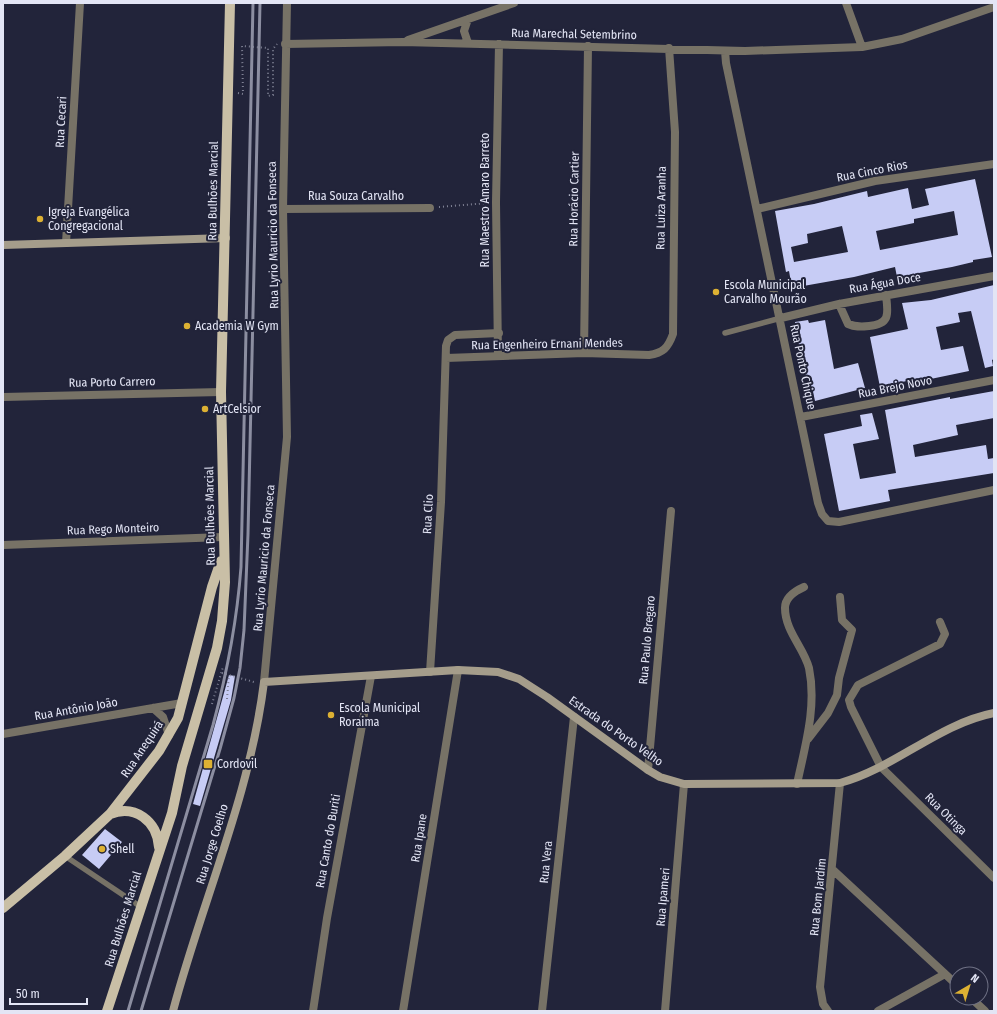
<svg xmlns="http://www.w3.org/2000/svg" width="997" height="1014" font-family="'Fira Sans Condensed',sans-serif">
  <style>
    .building { fill: #c7ccf5; fill-rule: evenodd }
    .lines { fill: none; stroke-linecap: round; stroke-linejoin: round }
    .path { stroke: #7f8194; stroke-width: 2; stroke-dasharray: 1 3; stroke-linecap: butt }
    .lane { stroke: #777266; stroke-width: 5.5 }
    .street { stroke: #777266; stroke-width: 8 }
    .secondary { stroke: #a59d8b; stroke-width: 8 }
    .primary { stroke: #c9bfa6; stroke-width: 10 }
    .rail { stroke: #8c8ea1; stroke-width: 3 }
    .poi-dot { fill: #ddb133; stroke: #22243a; stroke-width: 1.5 }
    .labels { text-anchor: middle; stroke-width: 4; stroke-linejoin: round; paint-order: stroke }
    .street-label { font-size: 12px; fill: #e3e5f5; stroke: #22243a }
    .poi-label { font-size: 12px; fill: #e3e5f5; stroke: #22243a; text-anchor: start }
  </style>
  <rect width="100%" height="100%" fill="#22243a"/>
  <path class="building" d="M975 179 992 257 973 260V262L952 267 897 277 895 267 854 277 792 288 789 271 786 272 775 211 814 204 867 191 868 197 908 188 912 209 929 205 925 189ZM954 211 958 235 880 250 876 231 914 223V219ZM842 226 848 252 794 262 791 247 808 243 807 234Z
    M994 285V359L992 360 993 366 985 368 971 311 958 313 960 322 936 327 941 350 963 346 969 371 921 381 920 378 880 387 870 337 908 329 902 303 931 300Z
    M808 320 809 323 825 320 834 369 858 363 865 388 815 401 812 387H809L802 363 795 322Z
    M994 391V418L956 425 958 435 913 445 915 457 986 445 988 459 994 458V473L888 490 890 501 839 511 824 434 862 426 860 415 872 413 879 439 853 444 860 479 896 473 885 410 950 397V399Z
    M229 675 235 676 231 700 200 806 193 804Z
    M105 829 122 842 99 869 82 855Z"/>
  <g class="lines">
    <path class="path" d="M238 93 243 94 242 46 268 48V96L273 95V49L277 44
      M439 207 488 203
      M222 673 254 682
      M227 699 229 675
      M212 704 223 667"/>
    <path class="lane" d="M725 333 781 318
      M65 856 141 907"/>
    <path class="street" d="M846 3 862 47
      M468 19 464 31 468 43
      M408 40 514 3
      M285 44 403 42 745 51 862 47 902 39 994 7
      M725 51 726 63 818 503 822 514 828 521 839 522 994 490
      M283 209 430 208
      M757 209 875 181 994 164
      M66 243 80 3
      M839 304 848 324C855 327 860 327 869 326 891 324 888 313 886 295
      M781 318 839 304 994 276
      M584 353 588 46
      M498 355 496 202 499 44
      M446 358 584 353 649 355C663 353 668 348 673 334L675 132 669 48
      M3 397 221 392
      M801 417 994 380
      M3 545 223 537
      M940 622 945 634 940 644 858 685 849 700 851 707 881 767 994 878
      M430 672 441 502 446 346 448 340 455 335 499 333
      M264 682 287 437 283 209 287 3
      M153 708 163 717 169 735
      M3 734 182 703
      M808 739 828 713 837 695 839 678 852 630 842 620 840 597
      M648 770 671 511
      M797 784C805 746 817 707 809 668 804 648 785 631 785 608 785 597 795 591 804 587
      M833 870 957 985
      M971 998 985 1011
      M313 1011 327 918 371 676
      M403 1011 458 670
      M542 1011 574 717
      M665 1011 684 784
      M828 1011 823 1004 820 987 840 783
      M878 1011 945 974"/>
    <path class="secondary" d="M3 245 226 238
      M173 1011C202 902 250 795 264 682L458 670 498 672 519 679 547 697 648 770 660 777 684 784 840 783C895 768 938 724 994 713"/>
    <path class="primary" d="M110 814C135 804 157 821 159 847
      M3 908 65 856 110 814 159 751 178 718 212 587 221 561
      M107 1011 172 813 182 766 217 648 222 621 225 582 221 392 230 3"/>
    <path class="rail" d="M128 1011 213 725C227 673 237 621 241 567L253 3
      M141 1011 220 749 234 698 240 668 244 630 248 534 260 3"/>
  </g>
  <g class="poi-dot">
    <circle cx="40" cy="219" r="4"/>
    <circle cx="716" cy="292" r="4"/>
    <circle cx="187" cy="326" r="4"/>
    <circle cx="205" cy="409" r="4"/>
    <circle cx="331" cy="715" r="4"/>
    <rect x="203" y="759" width="10" height="10" rx="2"/>
    <circle cx="102" cy="849" r="4"/>
  </g>
  <g class="labels">
    <g class="street-label">
      <text transform="translate(574 34) rotate(1)" y="4">Rua Marechal Setembrino</text>
      <text transform="translate(61 122) rotate(-87)" y="4">Rua Cecari</text>
      <text transform="translate(872 171) rotate(-11)" y="4">Rua Cinco Rios</text>
      <text transform="translate(213 191) rotate(-89)" y="4">Rua Bulhões Marcial</text>
      <text x="356" y="200">Rua Souza Carvalho</text>
      <text transform="translate(574 199) rotate(-89)" y="4">Rua Horácio Cartier</text>
      <text transform="translate(485 200) rotate(-90)" y="4">Rua Maestro Amaro Barreto</text>
      <text transform="translate(661 208) rotate(-89)" y="4">Rua Luiza Aranha</text>
      <text transform="translate(273 235) rotate(-91)" y="4">Rua Lyrio Mauricio da Fonseca</text>
      <text transform="translate(885 283) rotate(-10)" y="4">Rua Água Doce</text>
      <text transform="translate(547 344) rotate(-1)" y="4">Rua Engenheiro Ernani Mendes</text>
      <text transform="translate(803 367) rotate(78)" y="4">Rua Ponto Chique</text>
      <text transform="translate(112 382) rotate(-1)" y="4">Rua Porto Carrero</text>
      <text transform="translate(895 387) rotate(-11)" y="4">Rua Brejo Novo</text>
      <text transform="translate(428 514) rotate(-87)" y="4">Rua Clio</text>
      <text transform="translate(210 516) rotate(-91)" y="4">Rua Bulhões Marcial</text>
      <text transform="translate(113 529) rotate(-2)" y="4">Rua Rego Monteiro</text>
      <text transform="translate(264 558) rotate(-85)" y="4">Rua Lyrio Mauricio da Fonseca</text>
      <text transform="translate(647 640) rotate(-85)" y="4">Rua Paulo Bregaro</text>
      <text transform="translate(76 709) rotate(-10)" y="4">Rua Antônio João</text>
      <text transform="translate(616 731) rotate(35)" y="4">Estrada do Porto Velho</text>
      <text transform="translate(142 749) rotate(-56)" y="4">Rua Anequirá</text>
      <text transform="translate(946 814) rotate(45)" y="4">Rua Otinga</text>
      <text transform="translate(419 838) rotate(-81)" y="4">Rua Ipane</text>
      <text transform="translate(328 841) rotate(-80)" y="4">Rua Canto do Buriti</text>
      <text transform="translate(212 844) rotate(-73)" y="4">Rua Jorge Coelho</text>
      <text transform="translate(546 862) rotate(-84)" y="4">Rua Vera</text>
      <text transform="translate(663 897) rotate(-85)" y="4">Rua Ipameri</text>
      <text transform="translate(818 897) rotate(-84)" y="4">Rua Bom Jardim</text>
      <text transform="translate(123 919) rotate(-73)" y="4">Rua Bulhões Marcial</text>
    </g>
    <g class="poi-label">
      <text x="48" y="216">Igreja Evangélica<tspan x="48" dy="14">Congregacional</tspan></text>
      <text x="724" y="289">Escola Municipal<tspan x="724" dy="14">Carvalho Mourão</tspan></text>
      <text x="195" y="330">Academia W Gym</text>
      <text x="213" y="413">ArtCelsior</text>
      <text x="339" y="712">Escola Municipal<tspan x="339" dy="14">Roraima</tspan></text>
      <text x="217" y="768">Cordovil</text>
      <text x="110" y="853">Shell</text>
    </g>
  </g>
  <rect width="997" height="1014" fill="none" stroke="#e3e5f5" stroke-width="8"/>
  <g transform="translate(969 986) rotate(38)"><circle r="19" fill="#22243a" stroke="#6f7185"/>
  <path d="M0-3L7 15L0 10L-7 15Z" fill="#ddb133"/>
  <text y="-6" font-size="11" font-weight="bold" text-anchor="middle" fill="#e3e5f5">N</text>
  </g>
  <path d="M10 998v6h77v-6" fill="none" stroke="#e3e5f5" stroke-width="2"/>
  <text x="16" y="998" font-size="12" fill="#e3e5f5" stroke="#22243a" stroke-width="3" paint-order="stroke">50 m</text>
</svg>
